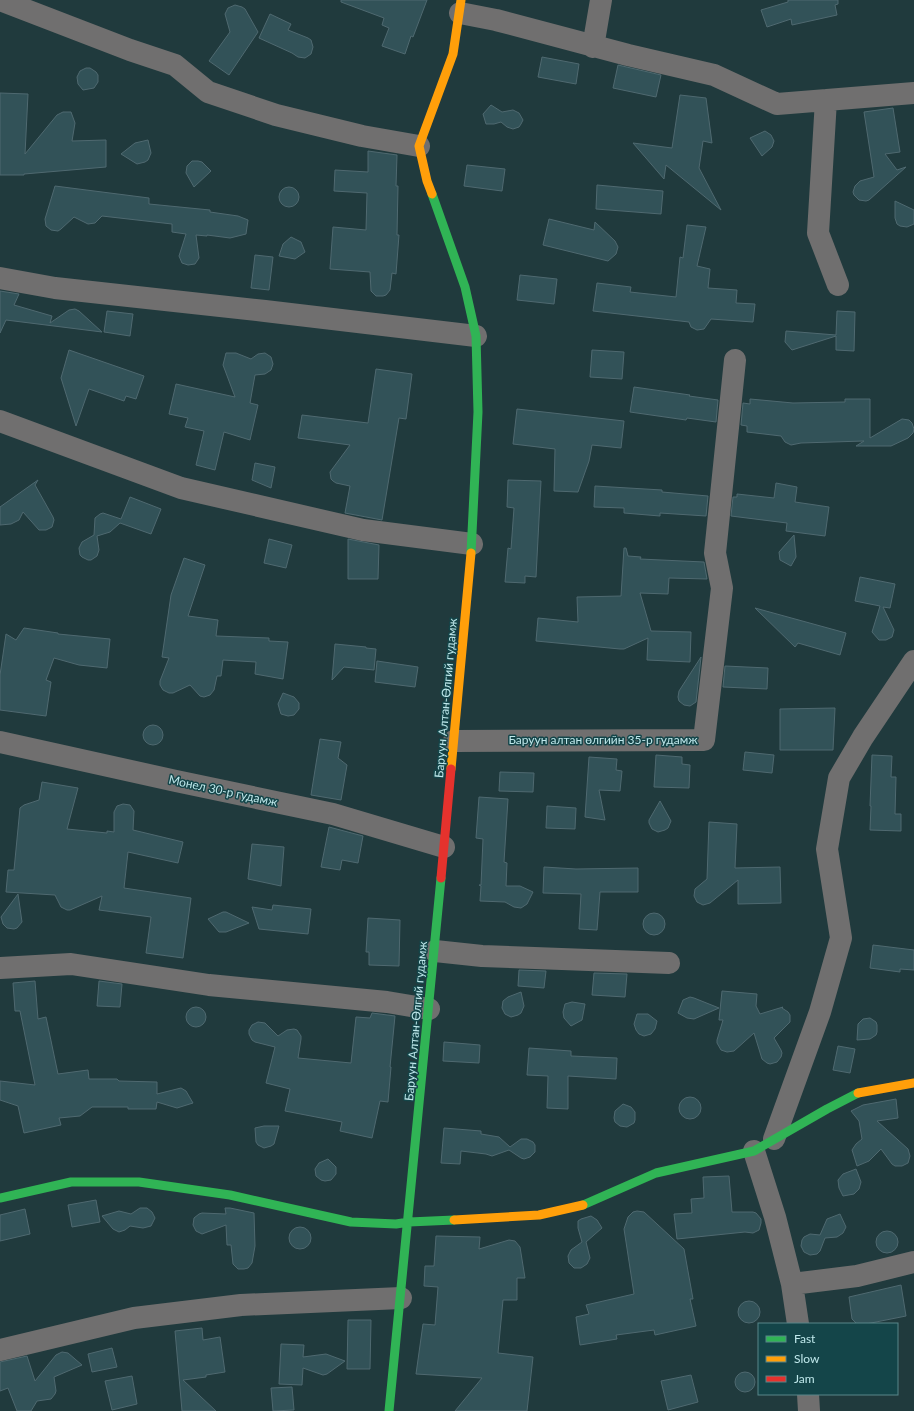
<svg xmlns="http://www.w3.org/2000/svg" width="914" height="1411" font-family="Lato,sans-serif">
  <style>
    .building { fill: #325258; stroke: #4f6970 }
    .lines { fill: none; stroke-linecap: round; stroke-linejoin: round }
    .street { stroke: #706f6f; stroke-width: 22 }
    .fast { stroke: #30b455; stroke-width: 9 }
    .slow { stroke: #ff9f0a; stroke-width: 9 }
    .jam { stroke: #e5322d; stroke-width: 9 }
    .labels { text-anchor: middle; stroke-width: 3; stroke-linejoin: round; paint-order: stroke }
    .street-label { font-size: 12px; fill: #bfe8eb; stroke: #144549 }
  </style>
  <rect width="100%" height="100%" fill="#203a3d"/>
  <path class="building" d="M341 0H427L413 37 411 36 405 54 382 46 389 28 382 25 384 18 341 2Z
    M788 0H838V4L835 5 837 15 792 25 791 19 767 27 761 10 788 2Z
    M235 5 242 7 245 9 258 32 229 75 209 61 230 32 225 14 228 8Z
    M270 14 291 24 288 30 308 38 311 40 313 47 311 54 305 58 298 57 292 53 259 38Z
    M542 57 579 64 576 84 538 77Z
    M618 65 661 75 656 97 613 88Z
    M86 68H90L96 72 98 75V82L94 88 83 90 78 84 77 77 80 71Z
    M0 93 28 94 25 154 57 115 63 112H71L75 123 72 141 106 140V167L24 174V175H0Z
    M680 95 706 98 712 143 703 141 699 168 721 210 666 165 664 179 633 143 672 148Z
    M491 105 502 112 513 110 519 113 523 120 521 124 519 127 513 129 507 127 501 122 494 124H486L483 114Z
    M893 108 900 152 885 154 897 170 906 167 869 200 866 201 859 200 854 195 853 192 855 186 860 181 874 177 864 112Z
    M765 131 771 135 774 141 772 147 762 156 750 138Z
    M148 140 151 153 148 160 145 162 137 164 121 154 135 143Z
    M368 151 397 155 396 186H398L397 235H399L396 274 392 273 390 290 386 295 383 296H376L371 291 370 272 330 269 333 227 366 230 367 193 334 191 335 170 368 172Z
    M192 161H198L202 162 211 171 194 187 186 173 187 166Z
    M467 165 505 169 502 191 464 186Z
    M597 185 663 191 661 214 596 209Z
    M55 186 149 198V204L210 210V212L238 216 248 220 246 234 230 238 207 235V236L196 235 199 258 195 264 188 265 182 263 179 256 186 234 172 232V224L102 216 95 223 88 224 74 217 61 229 58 231 51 230 46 226 45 219Z
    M279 197a10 10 0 1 1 20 0a10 10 0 1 1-20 0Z
    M895 201 914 210V224L907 227 900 226 897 224 895 218Z
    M549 219 594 230 595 222 615 241 618 247 616 254 608 261 543 245Z
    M687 225 706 227 697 266 710 269 708 288 737 290 736 303 755 304 753 322 711 319 704 329 697 330 691 327 689 322 593 311 597 283 631 287 630 292 676 297 680 257 683 258Z
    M291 237 301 242 305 252 295 259 279 256 283 244Z
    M255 255 273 257 269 290 251 288Z
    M520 275 557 279 554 304 517 300Z
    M0 291 19 294 14 305 52 316 50 323 69 310 75 309 79 311 102 332 6 320 0 333Z
    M107 311 133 314 130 336 104 332Z
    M837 311 855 312 854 351 836 350V336L792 350 785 342 786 331 836 335Z
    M69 350 144 376 136 399 126 396 124 401 89 389 76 426 61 378Z
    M592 350 624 352 622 379 590 377Z
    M226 353H236L251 359 258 354 265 353 271 357 273 364 271 370 265 374 255 375 250 403 258 405 250 440 224 432 215 470 196 465 204 431 185 427 188 418 169 414 176 384 235 397 223 365Z
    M376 369 412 374 406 419 399 418 382 520 345 513 350 486 336 483 333 481 331 479 330 472 350 445 298 438 302 415 368 423Z
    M634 387 690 395 689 396 718 400 716 422 687 418 686 420 630 412Z
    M750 399 793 403 845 402V399H870V438L902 419 909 420 912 423 914 429 913 433 908 438 891 446H856L864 441 801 443 791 445 785 442 781 436 747 432V426L741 425 743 403 750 404Z
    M517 409 624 421 621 448 592 445 589 461 578 492 554 491 555 449 513 444Z
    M255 463 275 467 271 488 252 480Z
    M38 480 35 485 53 517 54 520 52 527 46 530H39L23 512 19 520 11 524 0 525V507Z
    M508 480 541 481 536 577 525 576V583L505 582 508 548 511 549 514 508 507 507Z
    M776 483 797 487 795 502 829 507 825 536 786 531 787 523 731 516 733 497H737V494L774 498Z
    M595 486 662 490V492L708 496 706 516 660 513V516L624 513V508L594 507Z
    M130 497 161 509 151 534 120 523 110 532 97 536 99 550 97 556 91 560H88L82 557 80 555 79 548 82 542 94 535 95 518 100 514 103 513 121 519Z
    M794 535 796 557 791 566 780 560 779 552Z
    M269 539 292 545 286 568 264 563Z
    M348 539 379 545 378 579H348Z
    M624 548H626L628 556 641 557 640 559 704 562 707 579 669 578 668 594 640 593 651 631 691 632 690 662 647 660 648 638 624 649H620L536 641 538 618 578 622 577 597 621 596Z
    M184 558 205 565 188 616 218 620 216 636 269 638V641L288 642 283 679 255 674 256 662 223 660 221 676H217L214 690 210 695 204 697 200 696 190 685 173 693H169L163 690 160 685V681L169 658 162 657 171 595Z
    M860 577 895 584 890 608 883 607 894 630 892 637 886 640H879L872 632 880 606 855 601Z
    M755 608 846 633 840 655 798 643 795 647Z
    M24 628 58 633V634L110 639 107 668 79 665 54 658 46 680 51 682 46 716 0 710V675L6 634 16 640Z
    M335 644 366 647V648L376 649 374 670 344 667 332 680Z
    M701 657 696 702 690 706 684 705 679 701 678 697 679 691Z
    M377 661 418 667 415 687 375 682Z
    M725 666 768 668 767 689 723 687Z
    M283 693 294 697 299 703V709L294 715 288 716 281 714 280 711 278 704Z
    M835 708 833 750H780V709Z
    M143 735a10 10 0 1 1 20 0a10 10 0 1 1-20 0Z
    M320 739 341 742 338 758 347 765 341 800 311 795Z
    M745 752 774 755 772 773 743 770Z
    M656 755 682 757V764L690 765 689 788 654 787Z
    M872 755 892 756 891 777H896L895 814H901V831L870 830 871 806H870Z
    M589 757 617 759 616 770 622 771 620 791 599 790 605 820 585 817Z
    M500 772 534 773 533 792 499 791Z
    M42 782 78 788 67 829 107 833V831L114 832V812L117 806 123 804 130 805 134 811 133 830 183 842 178 863 128 852 124 888 191 898 183 958 146 953 151 917 99 910 102 896 70 910H67L61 907 55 895 6 892 8 870H14L20 808 24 805 39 800Z
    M479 797 508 799 504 862 507 863 506 886H520L533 892 527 904 521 908 514 907 505 902 480 901 481 886 479 885H481L483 839 476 838Z
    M660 801 671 821 668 828 665 830 658 832 652 829 649 823V820Z
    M547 806 576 808 575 829 546 828Z
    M709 822 737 824 735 868 780 867 781 903 738 904V880L710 903 703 905 697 902 694 896 695 889 707 879Z
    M329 827 363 836 358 863 342 860 340 870 321 867Z
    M252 844 284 847 281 886 248 879Z
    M544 867 576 869 638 868V892H600L597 930 579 929 581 894 543 893Z
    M18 894 22 922 17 928 14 929 7 928 3 924 1 917Z
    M273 905 311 909 308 934 259 929 252 907 272 910Z
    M223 912H226L249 923 226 932H219L208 919Z
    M643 924a11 11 0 1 1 22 0a11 11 0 1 1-22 0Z
    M368 918 400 920 399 966 369 965V952H366Z
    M873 945 914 950V970L900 969V972L870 968Z
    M519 970 546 971 544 988 518 986Z
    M594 973 627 974 625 997 592 995Z
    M35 981 38 1019 46 1017 58 1074 88 1070 89 1079H117L119 1081 157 1082V1094L181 1088 186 1091 193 1103 177 1108 157 1102 156 1109H128V1107H92L80 1116 59 1118 61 1125 24 1133 18 1106 0 1100V1081L35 1085 20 1011H15L13 983Z
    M99 981 122 984 120 1007 97 1006Z
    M722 991 757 994 756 1006 760 1014 783 1007 782 1008 788 1012 790 1015V1022L774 1038 781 1050 782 1053 781 1057 777 1062 770 1064 767 1063 762 1059 754 1033 734 1051 727 1052 721 1050 717 1043V1040L723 1020H719Z
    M521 992 524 1006 521 1013 518 1015 511 1017 505 1014 502 1008 503 1001 508 997Z
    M690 997 694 998 719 1008 694 1019 687 1018 678 1013 683 1000Z
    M572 1002 585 1004 582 1020 571 1026 564 1018 563 1012 565 1004Z
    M186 1017a10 10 0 1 1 20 0a10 10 0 1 1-20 0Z
    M372 1013 395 1016 390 1067H391L388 1102 380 1101 372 1138 340 1131 342 1122 285 1111 290 1089 266 1083 275 1047 255 1042 252 1040 249 1034V1030L252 1025 258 1022 265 1023 278 1036 287 1030 294 1029 297 1030 301 1036V1039L298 1058 351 1063 356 1017 370 1018Z
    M637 1014H648L657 1021 655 1029 651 1034 644 1036 639 1034 636 1030 634 1024Z
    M870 1018 876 1022 877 1025V1032L876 1035 870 1039 857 1040 858 1024 863 1019Z
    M444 1042 480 1045 479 1063 443 1061Z
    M838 1046 855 1049 850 1073 833 1070Z
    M529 1048 571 1051V1056L617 1058 616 1079 568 1076V1109L547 1108 548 1076 527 1075Z
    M679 1108a11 11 0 1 1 22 0a11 11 0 1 1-22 0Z
    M896 1099 898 1118 877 1121 908 1149 910 1156 908 1163 902 1166H895L892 1164 881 1149 869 1161 857 1166 853 1153 852 1150 856 1144 862 1139 859 1121 851 1111 863 1105Z
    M623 1104 631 1107 635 1112V1120L634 1123 627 1127 620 1126 615 1122 614 1118 615 1111Z
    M264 1126H279L274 1144 271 1146 264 1148 258 1145 256 1142 255 1128Z
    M444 1128 481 1131V1134L499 1137 510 1147 521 1139H527L533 1142 535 1145V1152L530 1157 524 1159 521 1158 509 1150 492 1156 486 1154 461 1151 460 1164 441 1163Z
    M328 1159 336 1167V1174L331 1180 325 1181 321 1180 316 1176 315 1169 319 1163Z
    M856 1169 861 1182 859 1189 854 1194 843 1196 839 1188 838 1180 843 1174Z
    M729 1176 732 1212H753L756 1213 761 1219V1223L759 1230 753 1233 745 1232 677 1239 674 1214 692 1213 691 1199 704 1198 703 1177Z
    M96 1200 100 1222 72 1227 68 1205Z
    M140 1208H147L152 1212 155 1218 151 1226 143 1228 130 1226 125 1230 119 1232 113 1229 102 1216 119 1211 131 1214Z
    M225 1208H230L254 1213 255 1246 252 1263 248 1268 244 1269H238L233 1264 231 1245H227L226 1225 202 1234 196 1231 193 1225 194 1218 199 1214 202 1213 226 1214Z
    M25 1209 30 1234 0 1241V1215Z
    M637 1211 644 1212 684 1249 693 1299H690L696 1326 655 1335 654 1330 616 1335 617 1339 580 1345 576 1317 589 1314 586 1305 634 1294 624 1229 628 1217 633 1212Z
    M840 1214 846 1227 843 1233 837 1237 825 1238 820 1251 817 1254 810 1255 804 1252 801 1246 802 1240 804 1237 810 1234 820 1235 827 1219Z
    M591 1216 597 1220 602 1228 586 1242 590 1258 587 1264 581 1268H574L569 1263 568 1256 571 1250 582 1242 578 1228V1221L581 1219Z
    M289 1238a11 11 0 1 1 22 0a11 11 0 1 1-22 0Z
    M876 1242a11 11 0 1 1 22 0a11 11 0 1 1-22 0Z
    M436 1236 480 1237 479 1249 509 1240 515 1241 520 1247 525 1278H517V1300H503L498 1353 533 1357 527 1411H455L482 1378 416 1374 423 1324 435 1325 438 1287 424 1286 425 1266H434Z
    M901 1285 906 1316 866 1324H857L852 1319 849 1297Z
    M738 1312a11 11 0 1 1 22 0a11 11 0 1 1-22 0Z
    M348 1320H371L370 1369H347Z
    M202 1328 203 1340 220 1337 225 1372 206 1375V1377L183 1380 216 1411H182L175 1331Z
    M281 1344 304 1345 303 1357 326 1354 345 1361 327 1374 323 1375 303 1368 302 1385 279 1384Z
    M112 1348 117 1367 92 1372 88 1354Z
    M62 1352 68 1353 82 1365 54 1377 56 1391 55 1394 51 1399 37 1401 31 1411H17L8 1388 0 1391V1362L27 1356 35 1381 56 1355Z
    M735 1382a10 10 0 1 1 20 0a10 10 0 1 1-20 0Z
    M691 1375 698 1402 668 1410 661 1381Z
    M132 1376 137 1404 112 1410 105 1381Z
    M292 1387 294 1410 273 1411 271 1388Z"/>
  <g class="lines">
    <path class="street" d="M0 0 130 50 175 65 208 92 276 115 362 136 419 146
      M460 13 496 20 628 55 714 75 777 104 914 93
      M593 47 601 0
      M826 100 818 233 838 285
      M0 278 55 288 265 311 476 336
      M0 421 181 488 363 530 472 544
      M454 741 704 740 722 588 715 553 735 360
      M0 742 176 781 333 814 444 847
      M435 951 482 956 669 963
      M0 968 71 964 209 985 387 1002 429 1009
      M774 1139 820 1012 841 938 827 849 839 778 863 737 914 661
      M754 1151 775 1217 792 1284 798 1324
      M792 1284 857 1276 914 1262
      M0 1350 134 1318 241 1305 401 1298
      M808 1394 809 1411"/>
    <path class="fast" d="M432 194 465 287 476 336 478 412 471 553
      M0 1198 71 1182H139L230 1195 351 1222 396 1224 409 1222 454 1220
      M583 1205 656 1173 754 1151 827 1109 858 1093
      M389 1411 441 878"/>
    <path class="slow" d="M432 194 427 181 419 146 453 54 461 0
      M451 769 471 553
      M858 1093 914 1083
      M454 1220 539 1215 583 1205"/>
    <path class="jam" d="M441 878 451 769"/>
  </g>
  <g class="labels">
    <g class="street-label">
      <text transform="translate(446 698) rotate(-85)" y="4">Баруун Алтан-Өлгий гудамж</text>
      <text x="603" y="744">Баруун алтан өлгийн 35-р гудамж</text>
      <text transform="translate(223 791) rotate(12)" y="4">Монел 30-р гудамж</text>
      <text transform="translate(416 1021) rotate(-85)" y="4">Баруун Алтан-Өлгий гудамж</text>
    </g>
  </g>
  <rect x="758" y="1323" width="140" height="72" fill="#144549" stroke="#58868a"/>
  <rect x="766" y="1336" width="20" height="6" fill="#30b455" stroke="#58868a"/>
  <text x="794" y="1343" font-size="12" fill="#bfe8eb">Fast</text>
  <rect x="766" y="1356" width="20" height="6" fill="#ff9f0a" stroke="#58868a"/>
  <text x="794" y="1363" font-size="12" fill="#bfe8eb">Slow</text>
  <rect x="766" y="1376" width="20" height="6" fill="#e5322d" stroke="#58868a"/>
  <text x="794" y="1383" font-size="12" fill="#bfe8eb">Jam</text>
</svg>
